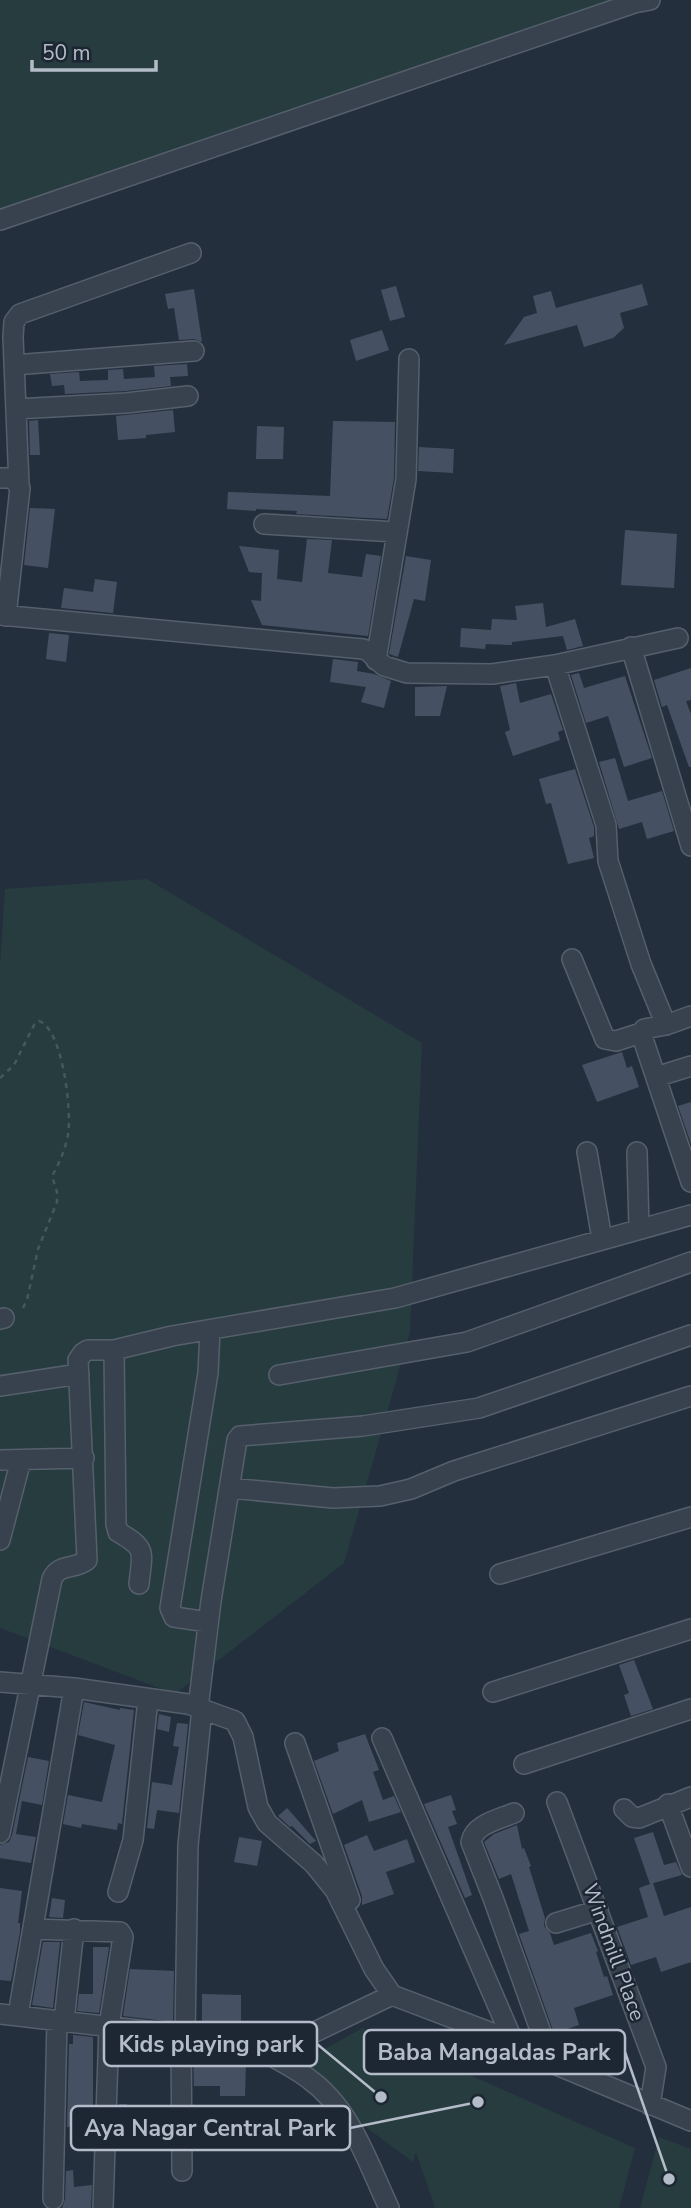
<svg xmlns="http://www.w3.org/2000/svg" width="691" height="2208" font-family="'Nunito Sans',sans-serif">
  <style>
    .green { fill: #263c3f }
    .building { fill: #455162 }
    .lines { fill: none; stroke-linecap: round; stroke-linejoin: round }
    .minor-casing { stroke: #565f6c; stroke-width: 22 }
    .path { stroke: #44595c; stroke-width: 2.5; stroke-dasharray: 5 5; stroke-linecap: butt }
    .minor { stroke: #38414e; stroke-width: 19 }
    .labels { text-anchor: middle; stroke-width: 5; stroke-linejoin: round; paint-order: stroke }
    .street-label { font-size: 21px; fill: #b4bcc9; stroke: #1d2633 }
    .leader { fill: none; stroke: #b4bcc9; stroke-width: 2.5 }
    .callout-dot { fill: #b4bcc9; stroke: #1d2633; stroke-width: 2.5 }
    .callout { fill: #1d2633; stroke: #b4bcc9; stroke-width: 2.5 }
    .callout-label { font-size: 23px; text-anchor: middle; font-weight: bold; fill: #b4bcc9 }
  </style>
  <rect width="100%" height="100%" fill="#242f3e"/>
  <path class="green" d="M0 0H618L0 213Z
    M147 879 422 1043 410 1332 344 1563 175 1694 0 1628V965L5 889Z
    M363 2028 635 2148 619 2208H435L416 2152 413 2162 355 2119 313 2074 308 2058Z
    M659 2137 691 2149V2208H640Z"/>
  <path class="building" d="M642 284 648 305 620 313 624 328 613 338 584 347 577 325 504 345 524 317 537 313 533 296 551 291 556 308Z
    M396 286 405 317 390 321 381 290Z
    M194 289 202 342 194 339 179 340 174 308 168 309 165 294Z
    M382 330 389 350 356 361 350 340Z
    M187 364 188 376 170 377 171 386 125 391 65 394 64 385 52 386 50 374 79 372 80 381 108 380V370L123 369 124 379 155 377 154 366Z
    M173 410 175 432 146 435V438L118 440 116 416Z
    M38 420 40 455H30L29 421Z
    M333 421 395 422 394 478 387 519 296 514 297 511 256 509V511L227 509 228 492 330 496Z
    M257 426 284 427 283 459H256Z
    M419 447 454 449 453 473 418 471Z
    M30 508 55 509 48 568 24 565Z
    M625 530 677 534 674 588 621 585Z
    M307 539 332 540 328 573 362 577 366 554 381 556 368 636 262 625 251 600 261 601 262 573 249 572 239 546 279 550 277 579 302 582Z
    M406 556 431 560 425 601 414 599 398 657 389 654Z
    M95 579 117 582 113 613 61 608 64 588 93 592Z
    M543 603 546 627 575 619 583 646 567 650 563 636 512 642V645L486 644 485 649 460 647 461 628 491 630 492 619 517 620 515 606Z
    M49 633 69 635 66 662 46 659Z
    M333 659 358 662 357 671 374 674 391 681 384 708 361 702 366 687 330 682Z
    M691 668V700L686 701 691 714V767H689L667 705 662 707 654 680Z
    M579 673 584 688 625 676 652 758 624 767 608 716 586 723 571 675Z
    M516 683 520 703 551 694 563 730 558 732 560 740 513 756 505 732 510 730 500 686Z
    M447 686 440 716H415V687Z
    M615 758 628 801 662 791 674 831 647 839 642 822 619 829 599 762Z
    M575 769 594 827V836L589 838 594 858 568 864 551 803 546 804 539 779Z
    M622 1052 627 1068 632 1066 639 1087 597 1102 582 1065Z
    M691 1102V1144L678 1106Z
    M634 1660 653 1709 631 1716 624 1695 629 1693 619 1665Z
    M84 1702 120 1710V1708L134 1710 122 1824 118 1823 117 1830 82 1824 81 1828 63 1824 68 1795 102 1802 115 1745 78 1735Z
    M159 1714 171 1717 169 1732 157 1729Z
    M177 1723 188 1724 179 1813 157 1810 154 1829 147 1828 152 1782 172 1785 179 1747 173 1746Z
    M365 1734 379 1770 373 1772 383 1800 394 1796 401 1812 369 1822 362 1800 333 1814 314 1761 339 1751 337 1743Z
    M28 1757 49 1761 42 1805 22 1801 16 1834 36 1837 31 1863 0 1858V1845L9 1842 12 1835Z
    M451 1795 456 1810 452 1811 457 1824 448 1827 472 1895 465 1898 424 1804Z
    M287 1808 288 1809 316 1841 310 1844 292 1826 290 1827 278 1816Z
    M517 1825 522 1849 524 1848 531 1866 529 1867 545 1918 544 1926 550 1933 554 1945 591 1933 598 1951 596 1952 604 1977 607 1976 613 1995 574 2008 579 2025 554 2033 519 1934 529 1931 511 1874 499 1879 484 1842 494 1834Z
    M653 1832 664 1865 676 1862 682 1875 650 1884 634 1838Z
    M367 1835 374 1851 407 1839 415 1862 386 1872 394 1894 362 1905V1896L344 1845Z
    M239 1837 262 1841 257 1866 234 1862Z
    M653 1883 664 1916 691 1907V1962L661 1972 656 1957 631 1965 617 1927 648 1917 639 1888Z
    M0 1888 22 1891 18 1923H20V1932L11 1981 0 1980Z
    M52 1898 65 1900 63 1918 49 1917Z
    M43 1942H60L53 2008 32 2005Z
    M93 1947H109L99 2013 77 2011 79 1994H93Z
    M130 1969 174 1971 173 2022 123 2016Z
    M202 1994 241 1995V2033L202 2026Z
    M73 2035 93 2037V2127H67L69 2044H73Z
    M201 2051 241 2058V2061H246L245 2096H220V2086H194L193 2053 201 2054Z
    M119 2104H127V2117L144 2118 143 2141H117Z
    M73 2170 74 2187 92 2185 91 2208H62L65 2199 66 2171Z"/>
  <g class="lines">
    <defs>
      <path id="minor" d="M0 220 634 3 650 0
        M14 365 194 351
        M16 409 126 403 188 396
        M0 478H13L20 488 6 616
        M19 485 13 337 14 322 20 314 191 253
        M264 524 396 532
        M0 615 363 649 368 651 384 666 407 673 492 674 555 665 678 638
        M631 647 691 846
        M376 660 406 479 409 359
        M555 665 606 825 608 861 641 964 666 1025
        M572 959 605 1039 616 1041 641 1033
        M691 1016 666 1025 644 1029 641 1033 691 1182
        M656 1077 691 1066
        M587 1152 602 1239
        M637 1152 639 1228
        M0 1319 4 1318
        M114 1350 116 1524 118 1532C148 1549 142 1552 139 1584
        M279 1375 467 1342 691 1262
        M0 1386 79 1374
        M0 1460 84 1458
        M230 1488 333 1498 380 1496 411 1489 454 1471 691 1396
        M0 1540 21 1460
        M500 1574 691 1517
        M208 1622 174 1617 170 1608 208 1373 210 1330
        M0 1682 74 1688 188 1704 235 1721 243 1737 258 1807 267 1823 314 1864 335 1890 374 1969 392 1995 513 2041 552 2063 691 2121
        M493 1692 691 1629
        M198 1708 211 1601 237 1440 240 1436 363 1426 479 1408 691 1335
        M382 1738 513 2041
        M295 1743 350 1900
        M524 1764 691 1709
        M557 1802 656 2067 650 2105
        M668 1804 691 1867
        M624 1809 632 1817 639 1818 691 1797
        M514 1813C500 1819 474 1824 471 1842L493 1898 552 2063
        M0 1833 52 1579C59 1563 75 1570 87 1560L78 1360 83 1353 88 1350H114L172 1336 395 1298 691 1215
        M118 1892 133 1840 148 1699
        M556 1923 598 1910
        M33 1929 120 1932 123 1937 109 2026 103 2208
        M0 2014 181 2035 257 2048 298 2040 392 1995
        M18 2015 74 1688
        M64 2021 74 1929
        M181 2035 182 2171
        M185 2036 188 1845 202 1709
        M257 2048C274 2058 294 2067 309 2079 351 2109 368 2163 389 2208
        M53 2199 57 2020"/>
    </defs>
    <use href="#minor" class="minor-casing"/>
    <path class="path" d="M0 1078 14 1065 34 1025 39 1021C63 1029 72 1112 68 1135 65 1150 60 1162 52 1176L57 1192V1202L38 1249 27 1300 21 1312"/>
    <use href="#minor" class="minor"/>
  </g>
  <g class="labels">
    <g class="street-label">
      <text transform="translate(614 1952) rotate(70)" y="7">Windmill Place</text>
    </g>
  </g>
  <path class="leader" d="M381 2097L317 2044M669 2179L625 2052M478 2102L350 2128"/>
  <g class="callout-dot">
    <circle cx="381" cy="2097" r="7"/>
    <circle cx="669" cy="2179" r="7"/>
    <circle cx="478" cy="2102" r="7"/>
  </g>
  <g class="callout">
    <rect x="104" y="2022" width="213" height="44" rx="7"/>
    <rect x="364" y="2030" width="261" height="44" rx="7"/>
    <rect x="71" y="2106" width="279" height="44" rx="7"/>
  </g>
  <g class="callout-label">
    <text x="211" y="2052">Kids playing park</text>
    <text x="494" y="2060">Baba Mangaldas Park</text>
    <text x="210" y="2136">Aya Nagar Central Park</text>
  </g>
  <path d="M32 60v10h124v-10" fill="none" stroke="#b4bcc9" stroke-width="3.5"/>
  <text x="42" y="60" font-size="21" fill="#b4bcc9" stroke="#1d2633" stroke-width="5" paint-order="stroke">50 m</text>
</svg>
